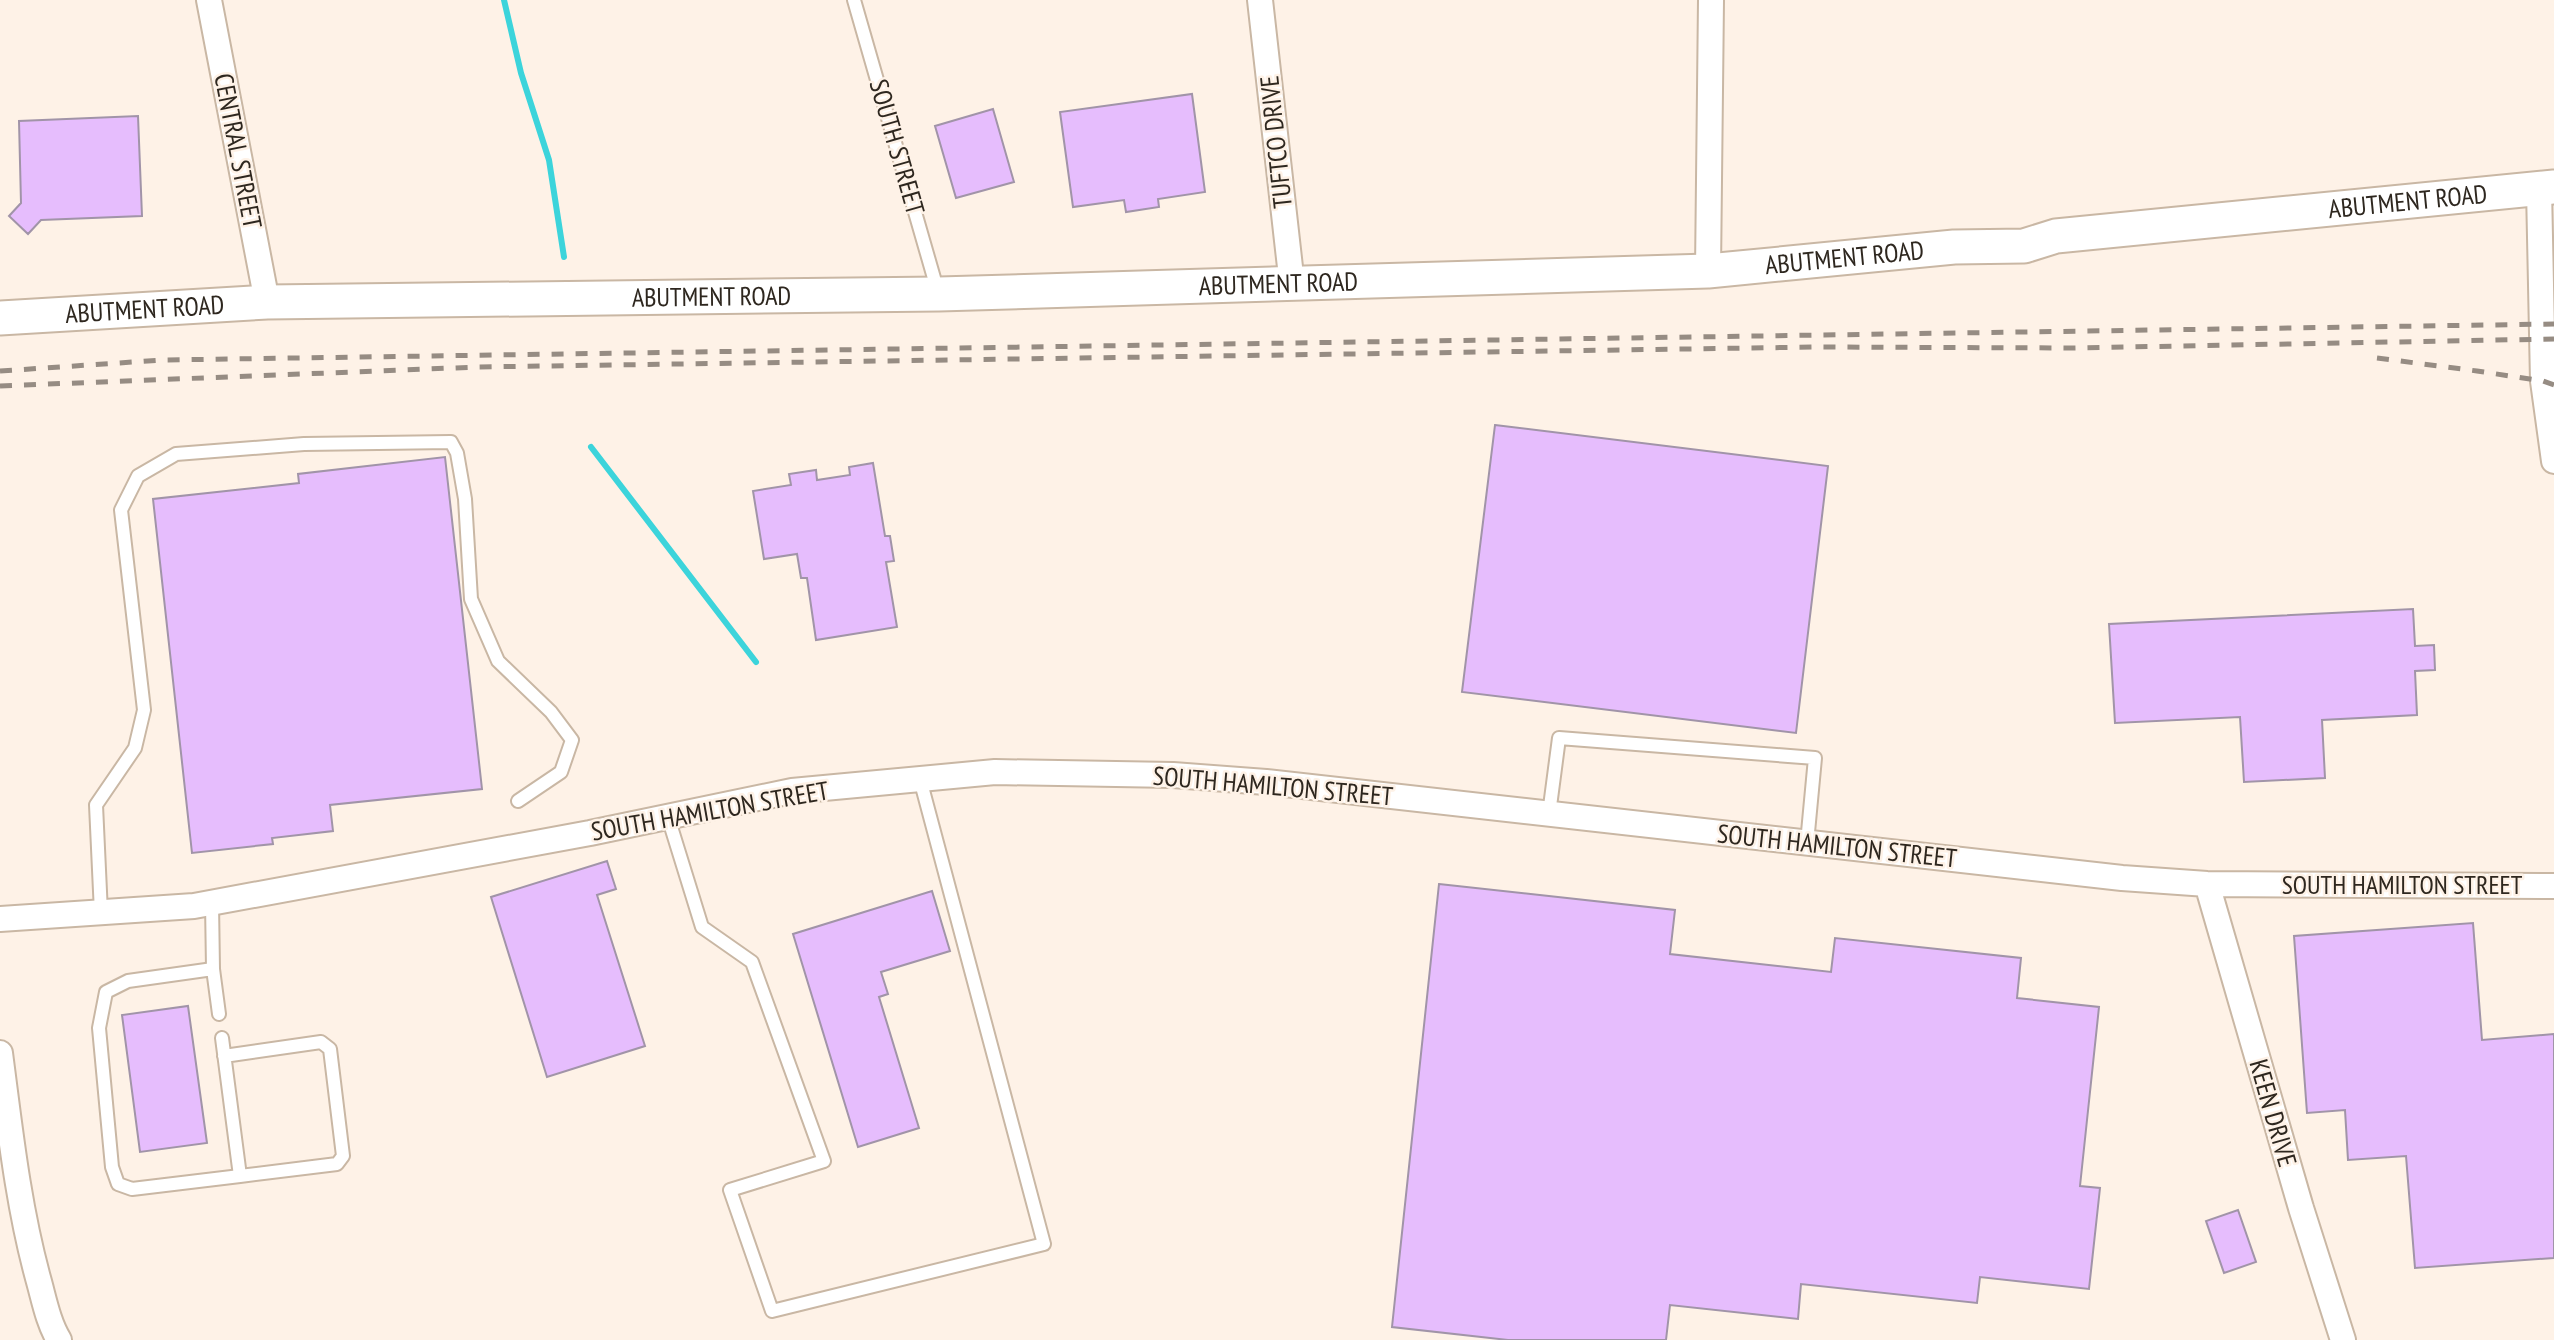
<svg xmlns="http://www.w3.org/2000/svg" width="2554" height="1340" font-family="'PT Sans Narrow',sans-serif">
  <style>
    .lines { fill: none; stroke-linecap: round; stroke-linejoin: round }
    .stream { stroke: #3cd4db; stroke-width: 6 }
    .building { fill: #e6bdfd; stroke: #a194a8; stroke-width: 2 }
    .service-casing { stroke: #c9b7a4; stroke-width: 16 }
    .minor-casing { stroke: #c9b7a4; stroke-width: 28 }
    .secondary-casing { stroke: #c9b7a4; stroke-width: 37 }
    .service { stroke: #fff; stroke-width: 12 }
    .minor { stroke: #fff; stroke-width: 24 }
    .secondary { stroke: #fff; stroke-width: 33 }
    .rail { stroke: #968c83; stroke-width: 5; stroke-dasharray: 12 12; stroke-linecap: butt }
    .labels { text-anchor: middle; stroke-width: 5; stroke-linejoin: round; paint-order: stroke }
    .street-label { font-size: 26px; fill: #2e271f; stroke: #fef2e7 }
  </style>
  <rect width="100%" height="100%" fill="#fef2e7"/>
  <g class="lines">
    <path class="stream" d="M504 0 521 73 549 160 564 257
      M591 447 756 662"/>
  </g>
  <path class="building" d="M1192 94 1205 192 1158 199 1159 207 1126 212 1124 200 1073 207 1060 112Z
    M993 109 1014 182 956 198 935 126Z
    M138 116 142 216 41 220 28 234 9 216 21 203 19 121Z
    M1495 425 1828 466 1796 733 1462 692Z
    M445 457 482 789 330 805 333 831 272 838 273 844 192 853 153 499 299 483 298 474Z
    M873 463 885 536H890L894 561 886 562 897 627 816 640 807 578H801L797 554 764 559 753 491 791 485 789 474 816 470 817 480 850 475 849 467Z
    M2413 609 2415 646 2434 645 2435 670 2415 671 2417 715 2322 720 2325 778 2244 782 2240 717 2115 723 2109 624Z
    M607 861 616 889 597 895 645 1046 547 1077 491 897Z
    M1439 884 1675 910 1670 954 1831 972 1835 938 2021 958 2017 998 2099 1007 2080 1186 2100 1188 2089 1289 1980 1277 1977 1303 1801 1284 1798 1319 1670 1305 1666 1340H1508L1392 1327Z
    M932 891 950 951 881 972 888 994 879 997 919 1128 858 1147 793 934Z
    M2473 923 2482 1040 2554 1034V1258L2415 1268 2406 1156 2348 1160 2345 1110 2307 1113 2294 936Z
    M188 1006 207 1143 140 1152 122 1015Z
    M2238 1210 2256 1262 2224 1273 2206 1221Z"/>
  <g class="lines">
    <defs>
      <path id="service" d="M854 0 938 292
        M1549 814 1559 738 1815 758 1807 843
        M668 817 702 927 752 962 824 1161 730 1190 772 1311 1044 1244 920 779
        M212 903 213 969
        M101 913 96 805 135 748 144 710 121 510 138 476 176 454 304 444 451 442 457 453 465 499 471 599 498 661 551 712 572 740 561 772 518 801
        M219 1014 213 969 128 981 106 992 99 1028 112 1167 118 1184 132 1189 240 1176 222 1038
        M224 1056 321 1042 330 1049 343 1156 337 1164 240 1176"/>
      <path id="minor" d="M209 0 267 302
        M1260 0 1292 285
        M2539 189 2543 381 2554 461
        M1708 271 1711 0
        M2207 884 2301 1208 2343 1340
        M0 919 194 906 590 833 792 791 995 772 1173 775 1266 782 2122 878 2207 884 2554 886
        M0 1053C10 1129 18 1205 38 1278 44 1299 48 1322 59 1340"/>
      <g id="secondary">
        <path id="s1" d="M0 318 267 302 939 294 1708 271 1954 247 2024 246 2056 236 2554 187"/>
      </g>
    </defs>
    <use href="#service" class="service-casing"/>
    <use href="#minor" class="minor-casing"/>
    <use href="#secondary" class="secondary-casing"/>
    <use href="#service" class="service"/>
    <use href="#minor" class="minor"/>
    <use href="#secondary" class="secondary"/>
    <path class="rail" d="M2377 358 2477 371 2543 381 2554 385
      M0 371 163 360 2554 324
      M0 386 478 367 1818 347 2074 348 2554 339"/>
  </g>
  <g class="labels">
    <g class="street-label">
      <text transform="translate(1276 142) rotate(-96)" y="9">TUFTCO DRIVE</text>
      <text transform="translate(897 147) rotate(74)" y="9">SOUTH STREET</text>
      <text transform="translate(238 151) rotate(79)" y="9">CENTRAL STREET</text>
      <text dy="9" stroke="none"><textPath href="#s1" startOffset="2413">ABUTMENT ROAD</textPath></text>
      <text dy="9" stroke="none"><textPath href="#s1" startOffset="1846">ABUTMENT ROAD</textPath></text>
      <text dy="9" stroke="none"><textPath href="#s1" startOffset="1279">ABUTMENT ROAD</textPath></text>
      <text dy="9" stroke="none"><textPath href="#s1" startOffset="712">ABUTMENT ROAD</textPath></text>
      <text dy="9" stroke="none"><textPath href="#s1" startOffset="145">ABUTMENT ROAD</textPath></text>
      <text transform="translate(1273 786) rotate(5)" y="9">SOUTH HAMILTON STREET</text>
      <text transform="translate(710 811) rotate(-10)" y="9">SOUTH HAMILTON STREET</text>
      <text transform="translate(1837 846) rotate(6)" y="9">SOUTH HAMILTON STREET</text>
      <text x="2402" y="894">SOUTH HAMILTON STREET</text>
      <text transform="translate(2273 1113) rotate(74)" y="9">KEEN DRIVE</text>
    </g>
  </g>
</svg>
